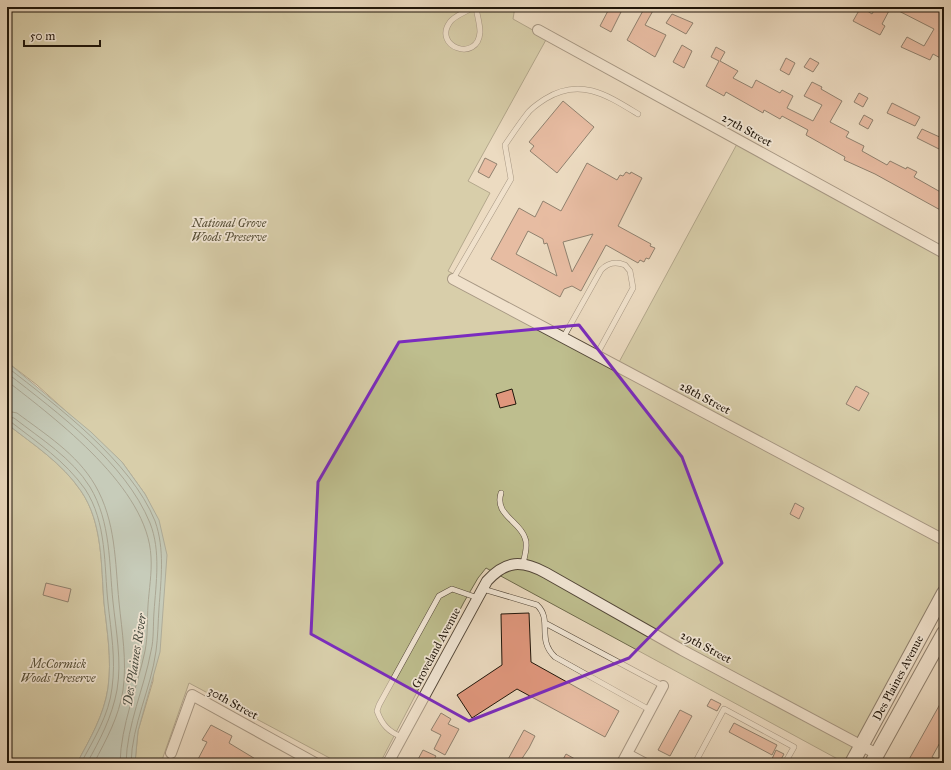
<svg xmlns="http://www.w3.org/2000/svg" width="951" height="770" font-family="'IM FELL Great Primer',serif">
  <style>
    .green { fill: #bebe8e; stroke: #6e6a4c }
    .water { fill: #99bbb1; stroke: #68796e }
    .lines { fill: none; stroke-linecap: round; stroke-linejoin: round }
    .shore { stroke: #5c685e; stroke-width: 1 }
    .building { fill: #e0977d; stroke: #1f150a; fill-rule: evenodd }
    .lane-casing { stroke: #524638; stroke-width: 6 }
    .street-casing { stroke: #524638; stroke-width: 12 }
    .secondary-casing { stroke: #1f150a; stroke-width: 16 }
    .lane { stroke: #f3e8d7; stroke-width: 5 }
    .street { stroke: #f3e8d7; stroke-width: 10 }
    .secondary { stroke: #f3e8d7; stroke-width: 14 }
    .marked { fill: none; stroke: #7b2cbf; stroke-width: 3; stroke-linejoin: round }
    .labels { text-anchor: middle; stroke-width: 3.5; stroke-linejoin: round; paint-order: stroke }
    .street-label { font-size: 12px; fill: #1f150a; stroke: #f3e8d7 }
    .park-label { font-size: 12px; font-style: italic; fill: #575038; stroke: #f3e8d7 }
    .water-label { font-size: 13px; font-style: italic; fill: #4a4f44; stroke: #f3e8d7 }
  </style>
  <rect width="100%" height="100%" fill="#ecdbc1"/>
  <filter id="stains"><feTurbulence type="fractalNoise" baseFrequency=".005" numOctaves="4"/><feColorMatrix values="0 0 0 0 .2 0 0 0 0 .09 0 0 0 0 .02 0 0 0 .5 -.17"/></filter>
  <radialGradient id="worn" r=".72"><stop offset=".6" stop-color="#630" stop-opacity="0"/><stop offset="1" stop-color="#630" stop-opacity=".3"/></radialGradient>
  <path class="green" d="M7 7H492L496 9 497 7H515L513 19 547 38 468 181 490 193 448 271 618 364 737 144 944 258V582L845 763 486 568 478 578 464 602 380 763H339L189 683 161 763H135L138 731 153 681 158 520 145 494 122 462 37 385 7 362Z
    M7 424C34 445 62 463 81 491 103 523 101 566 104 603 107 631 112 659 108 688 104 715 90 739 77 763H7Z"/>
  <path class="water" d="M7 362 91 432 122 462 145 494 159 520 167 555 160 652 138 731 135 763H77C90 739 104 715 108 688 112 659 107 631 104 603 101 566 103 523 81 491 62 463 34 445 7 424Z"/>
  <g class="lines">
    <path class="shore" d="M7 367C57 406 131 461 155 521 165 549 161 579 159 608 158 622 158 637 156 651 151 689 132 724 131 763
      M7 373C58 413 125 462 150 523 161 551 156 583 154 612 153 625 154 639 151 651 144 689 127 724 126 763
      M7 381C57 420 148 488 151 557 152 573 149 590 148 605 147 620 148 636 145 651 137 689 121 724 120 763
      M7 411 17 413C45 434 77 454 95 485 116 521 115 562 119 602 122 632 127 661 123 690 119 717 106 740 94 763
      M7 417 14 418C41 439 72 458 90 487 111 522 109 564 113 602 116 631 122 661 117 690 112 717 100 740 87 763
      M7 422H11C38 443 65 461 85 489 107 522 104 566 108 603 111 632 116 659 112 688 109 715 94 739 81 763"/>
  </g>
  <path class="building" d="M610 7 621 12 611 32 600 26Z
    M645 7H655L645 25 666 35 655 57 627 40Z
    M861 7 872 14 876 7H891L882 24 885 26 880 35 853 21Z
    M891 7H944V60L933 54 930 60 901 47 907 37 924 46 934 29Z
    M672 14 693 23 686 34 666 23Z
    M682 45 692 51 684 68 673 62Z
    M716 47 725 52 720 61 738 71 733 78 752 88 756 80 780 93 782 90 793 96 787 108 813 121 822 105 804 96 812 82 822 87 821 89 842 101 830 122 849 132 846 137 864 146 862 151 887 165 890 161 906 169 907 167 917 172 914 177 944 194V212L875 174 844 160 845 157 806 135 808 130 782 116 780 119 764 110 763 113 726 92 724 96 706 86 719 61 711 57Z
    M786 58 795 63 789 75 780 70Z
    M810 58 819 63 813 72 804 67Z
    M859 93 868 98 863 107 854 102Z
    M563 101 594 127 557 173 530 151 534 146 529 142Z
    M892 103 920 117 915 126 887 113Z
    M864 115 873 120 868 129 859 124Z
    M922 129 944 139V145L941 150 917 138Z
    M485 158 497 164 489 178 478 172Z
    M587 163 617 180 620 175 623 176 626 172 630 174 631 172 642 178 618 226 651 244 650 246 655 248 649 259 646 258 644 262 640 260 638 263 606 245 581 291 572 286 564 289 560 297 491 259 519 208 535 217 543 201 561 211ZM528 231 543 239 544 244 547 243 557 276 516 254ZM593 234 572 272 563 242Z
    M856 386 869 393 859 411 846 404Z
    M512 389 516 404 500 408 496 394Z
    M795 503 804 508 799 519 790 514Z
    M46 583 71 589 68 602 43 595Z
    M529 613 531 662 619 711 605 737 517 689 472 718 457 695 502 665 501 614Z
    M944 697V740L942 739 932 757 943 763H907Z
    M711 699 721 704 717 711 707 706Z
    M680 710 692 716 670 756 658 750Z
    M441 713 451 719 448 724 459 729 445 755 434 749 441 735 431 730Z
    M734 723 777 745 772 755 729 732Z
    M211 725 232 736 229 743 262 763H196L207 742 202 740Z
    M524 730 535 736 529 748 519 763H506Z
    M423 750 436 756 432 763H416Z
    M776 750 784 754 779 763 772 759Z
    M566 754 582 763H561Z"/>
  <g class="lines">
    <defs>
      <path id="lane" d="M473 7C467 12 455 15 450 22 432 47 478 63 480 32 480 24 477 15 476 7
        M453 279 511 179 505 145C512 135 519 124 527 114 531 108 539 103 545 99 580 77 607 95 638 114
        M563 338 601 270C608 263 615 261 625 265L630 271 633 288 596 356
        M501 493C494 515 520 521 525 538 528 545 525 556 523 563
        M483 589 537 605C553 620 536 639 555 657L650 710
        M545 623 663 686
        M402 737C389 732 382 725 377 711L379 705 439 596 452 589 478 598
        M695 763 724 709 794 747 785 763"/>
      <path id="street" d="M538 30 944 253
        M453 279 944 540
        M171 753 192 695 315 763
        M627 754 644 763
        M388 763 487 581C506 560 522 560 546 573L682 650 877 754
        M622 763 663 686"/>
      <path id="secondary" d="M852 763 944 593
        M872 763 944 633"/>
    </defs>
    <use href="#lane" class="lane-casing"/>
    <use href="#street" class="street-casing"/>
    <use href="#secondary" class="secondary-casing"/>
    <use href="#lane" class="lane"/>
    <use href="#street" class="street"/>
    <use href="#secondary" class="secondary"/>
  </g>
  <path d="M0 0H951V770H0ZM579 325 682 457 722 563 629 658 469 721 311 634 318 482 399 342Z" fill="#ecdbc1" fill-opacity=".55" fill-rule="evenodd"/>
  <path class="marked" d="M579 325 682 457 722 563 629 658 469 721 311 634 318 482 399 342Z"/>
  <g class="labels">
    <g class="street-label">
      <text transform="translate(747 130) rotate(29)" y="4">27th Street</text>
      <text transform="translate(705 398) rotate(28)" y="4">28th Street</text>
      <text transform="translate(706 647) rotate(28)" y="4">29th Street</text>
      <text transform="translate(436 648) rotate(-62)" y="4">Groveland Avenue</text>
      <text transform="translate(898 678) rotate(-62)" y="4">Des Plaines Avenue</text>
      <text transform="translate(233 703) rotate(29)" y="4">30th Street</text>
    </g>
    <g class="park-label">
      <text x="229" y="227">National Grove<tspan x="229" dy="14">Woods Preserve</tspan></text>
      <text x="58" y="668">McCormick<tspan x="58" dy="14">Woods Preserve</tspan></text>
    </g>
    <g class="water-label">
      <text transform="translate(134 660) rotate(-81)" y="5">Des Plaines River</text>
    </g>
  </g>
  <rect width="951" height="770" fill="none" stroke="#ecdbc1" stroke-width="24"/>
  <rect x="8" y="8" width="935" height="754" fill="none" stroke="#1f150a" stroke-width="2"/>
  <rect x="12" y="12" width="927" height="746" fill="none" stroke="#1f150a"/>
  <path d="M24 40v6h76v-6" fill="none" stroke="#1f150a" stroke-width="2"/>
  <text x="30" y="40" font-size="12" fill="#1f150a" stroke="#f3e8d7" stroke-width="3" paint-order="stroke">50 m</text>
  <rect width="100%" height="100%" filter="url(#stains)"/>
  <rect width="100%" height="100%" fill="url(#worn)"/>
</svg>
